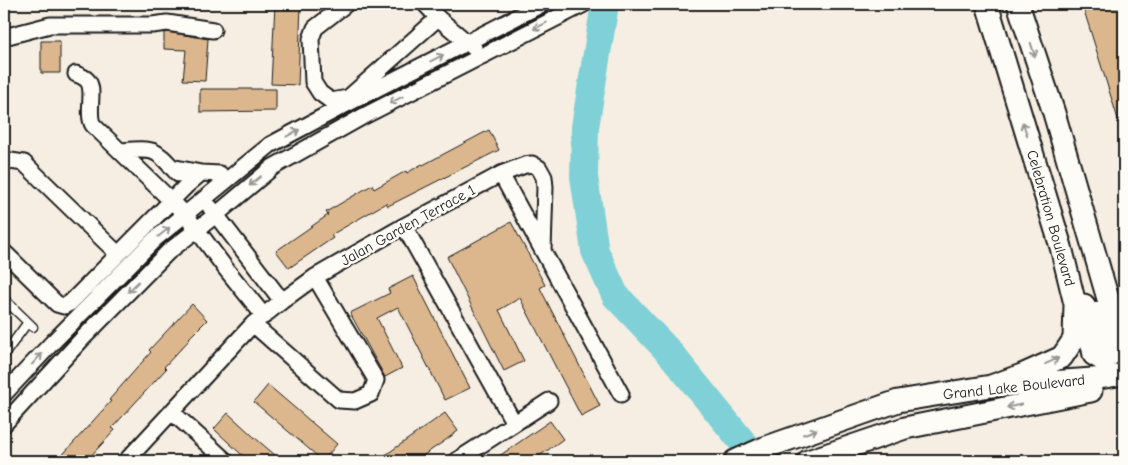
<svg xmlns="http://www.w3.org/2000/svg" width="1128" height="465" font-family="'Comic Neue',sans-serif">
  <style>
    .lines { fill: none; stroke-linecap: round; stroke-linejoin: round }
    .river { stroke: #80d1d7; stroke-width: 28 }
    .building { fill: #dcb78d; stroke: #1c1c1c }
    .lane-casing { stroke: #1c1c1c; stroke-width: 11 }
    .street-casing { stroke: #1c1c1c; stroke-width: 19 }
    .secondary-casing { stroke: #1c1c1c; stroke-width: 25 }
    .lane { stroke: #fdfcf7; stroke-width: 8 }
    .street { stroke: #fdfcf7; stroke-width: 15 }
    .secondary { stroke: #fdfcf7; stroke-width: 21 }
    .oneway { stroke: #989794 }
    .labels { text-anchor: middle; stroke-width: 5; stroke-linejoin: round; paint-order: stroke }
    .street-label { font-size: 15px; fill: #1c1c1c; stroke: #fdfcf7 }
  </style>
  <rect width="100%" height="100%" fill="#f6eee2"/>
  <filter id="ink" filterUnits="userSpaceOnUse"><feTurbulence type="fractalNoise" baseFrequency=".02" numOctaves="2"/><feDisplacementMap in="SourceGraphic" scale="10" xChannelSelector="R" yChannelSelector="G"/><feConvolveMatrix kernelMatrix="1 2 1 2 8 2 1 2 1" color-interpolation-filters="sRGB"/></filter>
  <g filter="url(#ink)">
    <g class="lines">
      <path class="river" d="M605 4 585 127 584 177 595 251 615 295 670 353 758 461"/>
    </g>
    <path class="building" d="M275 4H301L298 85 271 84Z
      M1082 4H1124V128L1121 129Z
      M167 32 208 39 205 81 183 80 186 50 164 49V33Z
      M41 41H60V73H41Z
      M200 89H276V111L200 112Z
      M489 130 499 150 388 206 386 203 331 235 333 238 289 268 276 251 328 215 326 212 372 185 374 189 406 171 407 173 422 164 423 165Z
      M511 222 545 285 540 288 600 406 581 416 520 298 499 310 524 361 504 371 447 257Z
      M413 276 470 388 445 400 398 307 377 318 402 368 385 377 350 313 390 293 388 289Z
      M192 304 207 320 189 338 190 339 164 367 166 369 112 428 115 430 86 461H57L111 401 109 400 151 352 149 350Z
      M268 385 337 444 323 461 254 402Z
      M228 413 254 437 282 461H250L241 454 214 429Z
      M445 413 458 431 443 442 415 461H377Z
      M550 421 563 439 548 450 531 461H492Z"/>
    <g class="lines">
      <defs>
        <path id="lane" d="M4 299 33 327
          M4 355 28 322"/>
        <path id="street" d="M346 4 315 28 311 39 313 82 320 93 331 101 348 98 438 18
          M425 4 438 18 474 48
          M4 37 50 25H152L167 23 213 30
          M76 74C79 75 84 77 87 80 96 89 86 113 93 125L186 215 226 269 264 316
          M120 151C156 148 154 148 178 174
          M4 160 24 163 118 254
          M201 173 220 174
          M501 174 621 394
          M210 207 282 301
          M404 226 514 423
          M4 252 57 304 64 306 70 303 187 185 201 173 171 167
          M253 324 339 400 355 401 371 394 376 380 315 277
          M4 394 52 343 155 239 270 145 345 105 542 4
          M172 412 226 461
          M4 424 83 338 168 252 217 214 273 167 362 117 584 4
          M126 461 253 324 282 301 315 277 404 226 501 174 525 165 532 164 539 168 544 177 545 187 543 251
          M456 461 549 401"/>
        <path id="secondary" d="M987 4 1061 247 1075 304 1074 339 1062 357 1022 375 991 386
          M1018 4 1054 113 1115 323 1124 339
          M1084 305 1094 355 1101 359 1110 355V348L1100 312
          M735 461 764 448 898 401 991 386 1093 379 1124 374
          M808 461 905 428 1091 391"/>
      </defs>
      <use href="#lane" class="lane-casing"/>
      <use href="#street" class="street-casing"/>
      <use href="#secondary" class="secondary-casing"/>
      <use href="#lane" class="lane"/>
      <use href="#street" class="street"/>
      <use href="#secondary" class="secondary"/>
    </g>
    <defs><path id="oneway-shaft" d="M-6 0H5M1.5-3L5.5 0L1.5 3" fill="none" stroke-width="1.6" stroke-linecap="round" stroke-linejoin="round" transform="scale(1.25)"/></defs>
    <g class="oneway">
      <use href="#oneway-shaft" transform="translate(540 26) rotate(153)"/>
      <use href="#oneway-shaft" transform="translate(1033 50) rotate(72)"/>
      <use href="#oneway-shaft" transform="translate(437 58) rotate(-27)"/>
      <use href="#oneway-shaft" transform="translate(396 100) rotate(153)"/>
      <use href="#oneway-shaft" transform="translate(1025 129) rotate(-107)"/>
      <use href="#oneway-shaft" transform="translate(293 133) rotate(-29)"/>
      <use href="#oneway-shaft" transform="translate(255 181) rotate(140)"/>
      <use href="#oneway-shaft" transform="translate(164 232) rotate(-39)"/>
      <use href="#oneway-shaft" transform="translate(133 287) rotate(135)"/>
      <use href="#oneway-shaft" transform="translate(37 359) rotate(-47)"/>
      <use href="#oneway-shaft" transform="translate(1052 361) rotate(-24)"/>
      <use href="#oneway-shaft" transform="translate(1014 406) rotate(169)"/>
      <use href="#oneway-shaft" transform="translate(810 432) rotate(-19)"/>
    </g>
  </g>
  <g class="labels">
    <g class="street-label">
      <text transform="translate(1051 218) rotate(74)" y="5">Celebration Boulevard</text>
      <text transform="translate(408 225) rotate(-29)" y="5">Jalan Garden Terrace 1</text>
      <text transform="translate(1014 387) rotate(-6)" y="5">Grand Lake Boulevard</text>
    </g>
  </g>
  <rect width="1128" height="465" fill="none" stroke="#fdfcf7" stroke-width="20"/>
  <rect x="10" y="10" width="1108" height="445" fill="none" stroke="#1c1c1c" stroke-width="2" filter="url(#ink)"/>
</svg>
